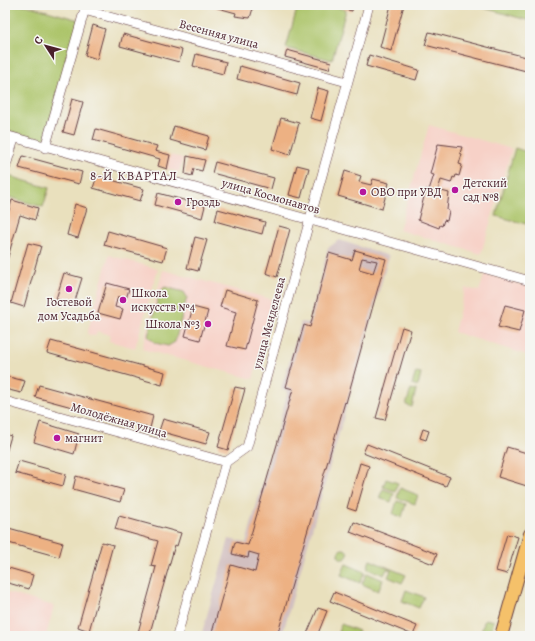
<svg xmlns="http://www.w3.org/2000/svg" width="535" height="641" font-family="Alegreya,serif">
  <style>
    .built { fill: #f7d1c7 }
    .industrial { fill: #d2bfc0 }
    .green { fill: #acc469; stroke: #7b724a }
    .building { fill: #edb183; fill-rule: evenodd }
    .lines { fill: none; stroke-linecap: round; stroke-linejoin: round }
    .minor-casing { stroke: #623c41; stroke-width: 10 }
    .major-casing { stroke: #623c41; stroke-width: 14 }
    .minor { stroke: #fff; stroke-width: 9 }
    .major { stroke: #f5c16b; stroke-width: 12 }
    .poi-dot { fill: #b5179e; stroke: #f6f6f2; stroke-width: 1.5 }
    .labels { text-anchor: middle; stroke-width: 3; stroke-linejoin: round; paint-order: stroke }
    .street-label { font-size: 12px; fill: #4a1f2b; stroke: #f6f6f2 }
    .poi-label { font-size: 12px; fill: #4a1f2b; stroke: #f6f6f2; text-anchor: start }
    .neighbourhood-label { font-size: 13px; letter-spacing: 1px; fill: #4a1f2b; stroke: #f6f6f2 }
  </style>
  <rect width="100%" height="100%" fill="#f6f6f2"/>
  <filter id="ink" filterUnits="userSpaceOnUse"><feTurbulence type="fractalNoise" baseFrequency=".025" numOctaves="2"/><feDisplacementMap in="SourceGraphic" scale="8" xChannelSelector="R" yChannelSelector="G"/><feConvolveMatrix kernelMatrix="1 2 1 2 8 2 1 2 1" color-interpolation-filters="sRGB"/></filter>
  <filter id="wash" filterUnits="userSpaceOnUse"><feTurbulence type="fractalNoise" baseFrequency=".012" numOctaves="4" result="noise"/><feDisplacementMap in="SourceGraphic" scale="16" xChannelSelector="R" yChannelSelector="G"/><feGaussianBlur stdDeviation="0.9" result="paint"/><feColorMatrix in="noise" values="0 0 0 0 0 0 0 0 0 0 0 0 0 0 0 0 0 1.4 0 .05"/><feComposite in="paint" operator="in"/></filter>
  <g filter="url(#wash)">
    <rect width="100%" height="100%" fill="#e9e0bd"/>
    <path class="built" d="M429 125 512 149 481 254 399 230Z
      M170 155 183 158 179 172 167 169Z
      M109 255 158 269 135 348 109 341 110 335 97 331 95 336 87 334Z
      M163 270 274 300 253 379 142 349Z
      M485 274 530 287V356L454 332 465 288 479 291Z
      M5 592 54 606 46 636H5Z"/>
    <path class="industrial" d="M339 240 389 256 282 636H201L229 539 246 543 288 391 281 389 301 322 309 323 328 248Z"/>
    <path class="green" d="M5 5H26L79 20 45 141 5 130Z
      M298 5H340L339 8 346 10 332 60 286 48Z
      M474 5H530V21Z
      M515 148 530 153V225L496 216Z
      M9 176 49 188 43 207 5 196Z
      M165 287 184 292 187 297 175 342 168 346 155 343 148 336 160 291Z
      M416 372 421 373 418 386 412 384Z
      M411 389 416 390 412 407 406 405Z
      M386 479 398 483 395 491 383 487Z
      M400 488 418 495 415 504 397 498Z
      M383 489 394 493 391 502 379 498Z
      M397 501 406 504 402 517 393 514Z
      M338 554a5 5 0 1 1 10 0a5 5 0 1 1-10 0Z
      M370 560 406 575 402 583 388 577 391 570 387 569 384 575 367 568Z
      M346 564 365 572 360 583 341 575Z
      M367 573 383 580 378 591 362 584Z
      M406 590 424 597 419 608 402 601Z
      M485 619 494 621 490 636H480Z
      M341 624 359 631 357 636H349L338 632Z"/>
    <g id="blocks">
      <path class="building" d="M211 5H254L250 18 235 16 236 13 211 6Z
        M345 5H353L352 11 344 9Z
        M391 5H404L391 51 380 47Z
        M93 25 105 29 97 59 85 55Z
        M429 32 530 58V72L425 45Z
        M123 34 182 50 179 62 120 46Z
        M287 50 331 62 329 69 285 57Z
        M196 54 226 62 223 74 193 66Z
        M369 55 419 70 416 80 366 66Z
        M240 66 300 83 297 95 237 79Z
        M318 88 329 91 321 121 310 118Z
        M72 99 83 102 74 135 63 132Z
        M281 118 299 123 290 155 272 149Z
        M174 126 209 136 205 150 170 140Z
        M96 129 157 146 155 151 170 155 167 169 158 166 160 159 93 140Z
        M438 144 462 147 460 153 462 154 459 164 462 165 459 176 456 175 455 178 453 177 451 183 441 180 438 190 449 193 447 210 449 211 447 221 444 220 442 226 440 225 439 228 418 220 426 189 429 190 434 175 430 174Z
        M23 156 82 172 79 184 19 168Z
        M187 156 205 160 202 171 194 169 192 176 185 174Z
        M215 162 274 178 271 189 212 173Z
        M297 165 309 168 301 198 289 195Z
        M345 171 361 176 359 182 371 185 373 179 389 183 382 209 338 196Z
        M97 176 144 189 140 201 93 188Z
        M158 193 205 206 202 218 155 205Z
        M12 200 38 208 35 220 20 215 6 264H5V224Z
        M75 204 87 208 78 238 67 235Z
        M218 209 265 222 262 234 215 221Z
        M279 226 290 229 277 277 266 273Z
        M108 231 167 248 163 261 104 245Z
        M195 237 207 240 198 271 187 268Z
        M28 243 41 246 24 307 11 303Z
        M355 250 386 259 346 403 345 402 277 636H211L231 565 255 572 259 555 249 552 248 558 232 554 235 542 248 545 293 389 286 387 304 325 310 327 329 253 352 260ZM362 258 377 261 373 273 359 269Z
        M64 273 82 278 74 304 56 299Z
        M107 283 129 289 126 299 118 296 115 307 123 309 120 319 98 313Z
        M225 290 258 300 245 350 227 346 236 312 220 307Z
        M505 305 525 310 519 332 498 327Z
        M193 307 208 311 200 340 185 336Z
        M402 327 411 330 385 420 376 418Z
        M51 341 165 372 162 385 47 353Z
        M5 376 25 381 21 393 5 389Z
        M39 385 153 416 150 428 35 397Z
        M235 387 245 389 228 450 218 447Z
        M163 419 210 432 206 444 159 431Z
        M40 422 79 434 74 454 34 442Z
        M423 429 429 431 426 440 420 438Z
        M5 434 11 436 6 453H5Z
        M367 444 450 477 446 486 363 453Z
        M507 447 530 454V487L498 477Z
        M19 461 66 474 63 486 15 473Z
        M360 463 369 466 356 511 347 508Z
        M76 476 124 490 120 502 73 489Z
        M119 516 181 533 177 546 175 545 149 636H137L156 567 151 566 158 541 115 529Z
        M354 522 437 554 433 564 350 532Z
        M5 527 63 543 59 557 5 542Z
        M507 534 518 537 507 574 496 571Z
        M102 542 113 545 89 631 78 627Z
        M5 567 33 575 29 589 5 582Z
        M334 592 417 626 413 635 330 601Z
        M318 608 327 611 317 636H306Z"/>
    </g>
  </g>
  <g filter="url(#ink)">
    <use href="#blocks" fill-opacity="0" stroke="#623c41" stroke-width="1"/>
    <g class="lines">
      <defs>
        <path id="minor" d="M84 10 347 82
          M5 135 530 281
          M45 148 86 5
          M5 169 14 139
          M5 401 226 462
          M177 636 226 462 247 447 369 5"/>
        <path id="major" d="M501 636 530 534"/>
      </defs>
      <use href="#minor" class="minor-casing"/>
      <use href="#major" class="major-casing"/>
      <use href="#minor" class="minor"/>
      <use href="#major" class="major"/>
    </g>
  </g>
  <g class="poi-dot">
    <circle cx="455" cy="190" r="4"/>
    <circle cx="363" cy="192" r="4"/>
    <circle cx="178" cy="202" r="4"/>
    <circle cx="69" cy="289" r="4"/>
    <circle cx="123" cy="300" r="4"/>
    <circle cx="208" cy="324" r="4"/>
    <circle cx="57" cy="438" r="4"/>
  </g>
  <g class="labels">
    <g class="street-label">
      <text transform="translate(219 34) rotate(15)" y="4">Весенняя улица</text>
      <text transform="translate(271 196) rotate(16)" y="4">улица Космонавтов</text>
      <text transform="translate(269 323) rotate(-75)" y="4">улица Менделеева</text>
      <text transform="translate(119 420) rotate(16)" y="4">Молодёжная улица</text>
    </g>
    <g class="poi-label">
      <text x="463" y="187">Детский<tspan x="463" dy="14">сад №8</tspan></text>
      <text x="371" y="196">ОВО при УВД</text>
      <text x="186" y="206">Гроздь</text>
      <text x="131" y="297">Школа<tspan x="131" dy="14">искусств №4</tspan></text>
      <text x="69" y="306" text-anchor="middle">Гостевой<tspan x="69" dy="14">дом Усадьба</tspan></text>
      <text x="200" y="328" text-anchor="end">Школа №3</text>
      <text x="65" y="442">магнит</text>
    </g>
    <g class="neighbourhood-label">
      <text x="134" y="180">8-Й КВАРТАЛ</text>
    </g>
  </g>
  <rect width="535" height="641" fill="none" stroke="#f6f6f2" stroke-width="20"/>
  <g transform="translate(46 46) rotate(306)" stroke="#f6f6f2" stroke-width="3" paint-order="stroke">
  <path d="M0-3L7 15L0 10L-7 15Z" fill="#4a1f2b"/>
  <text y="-6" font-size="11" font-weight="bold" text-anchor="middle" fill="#4a1f2b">С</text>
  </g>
</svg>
